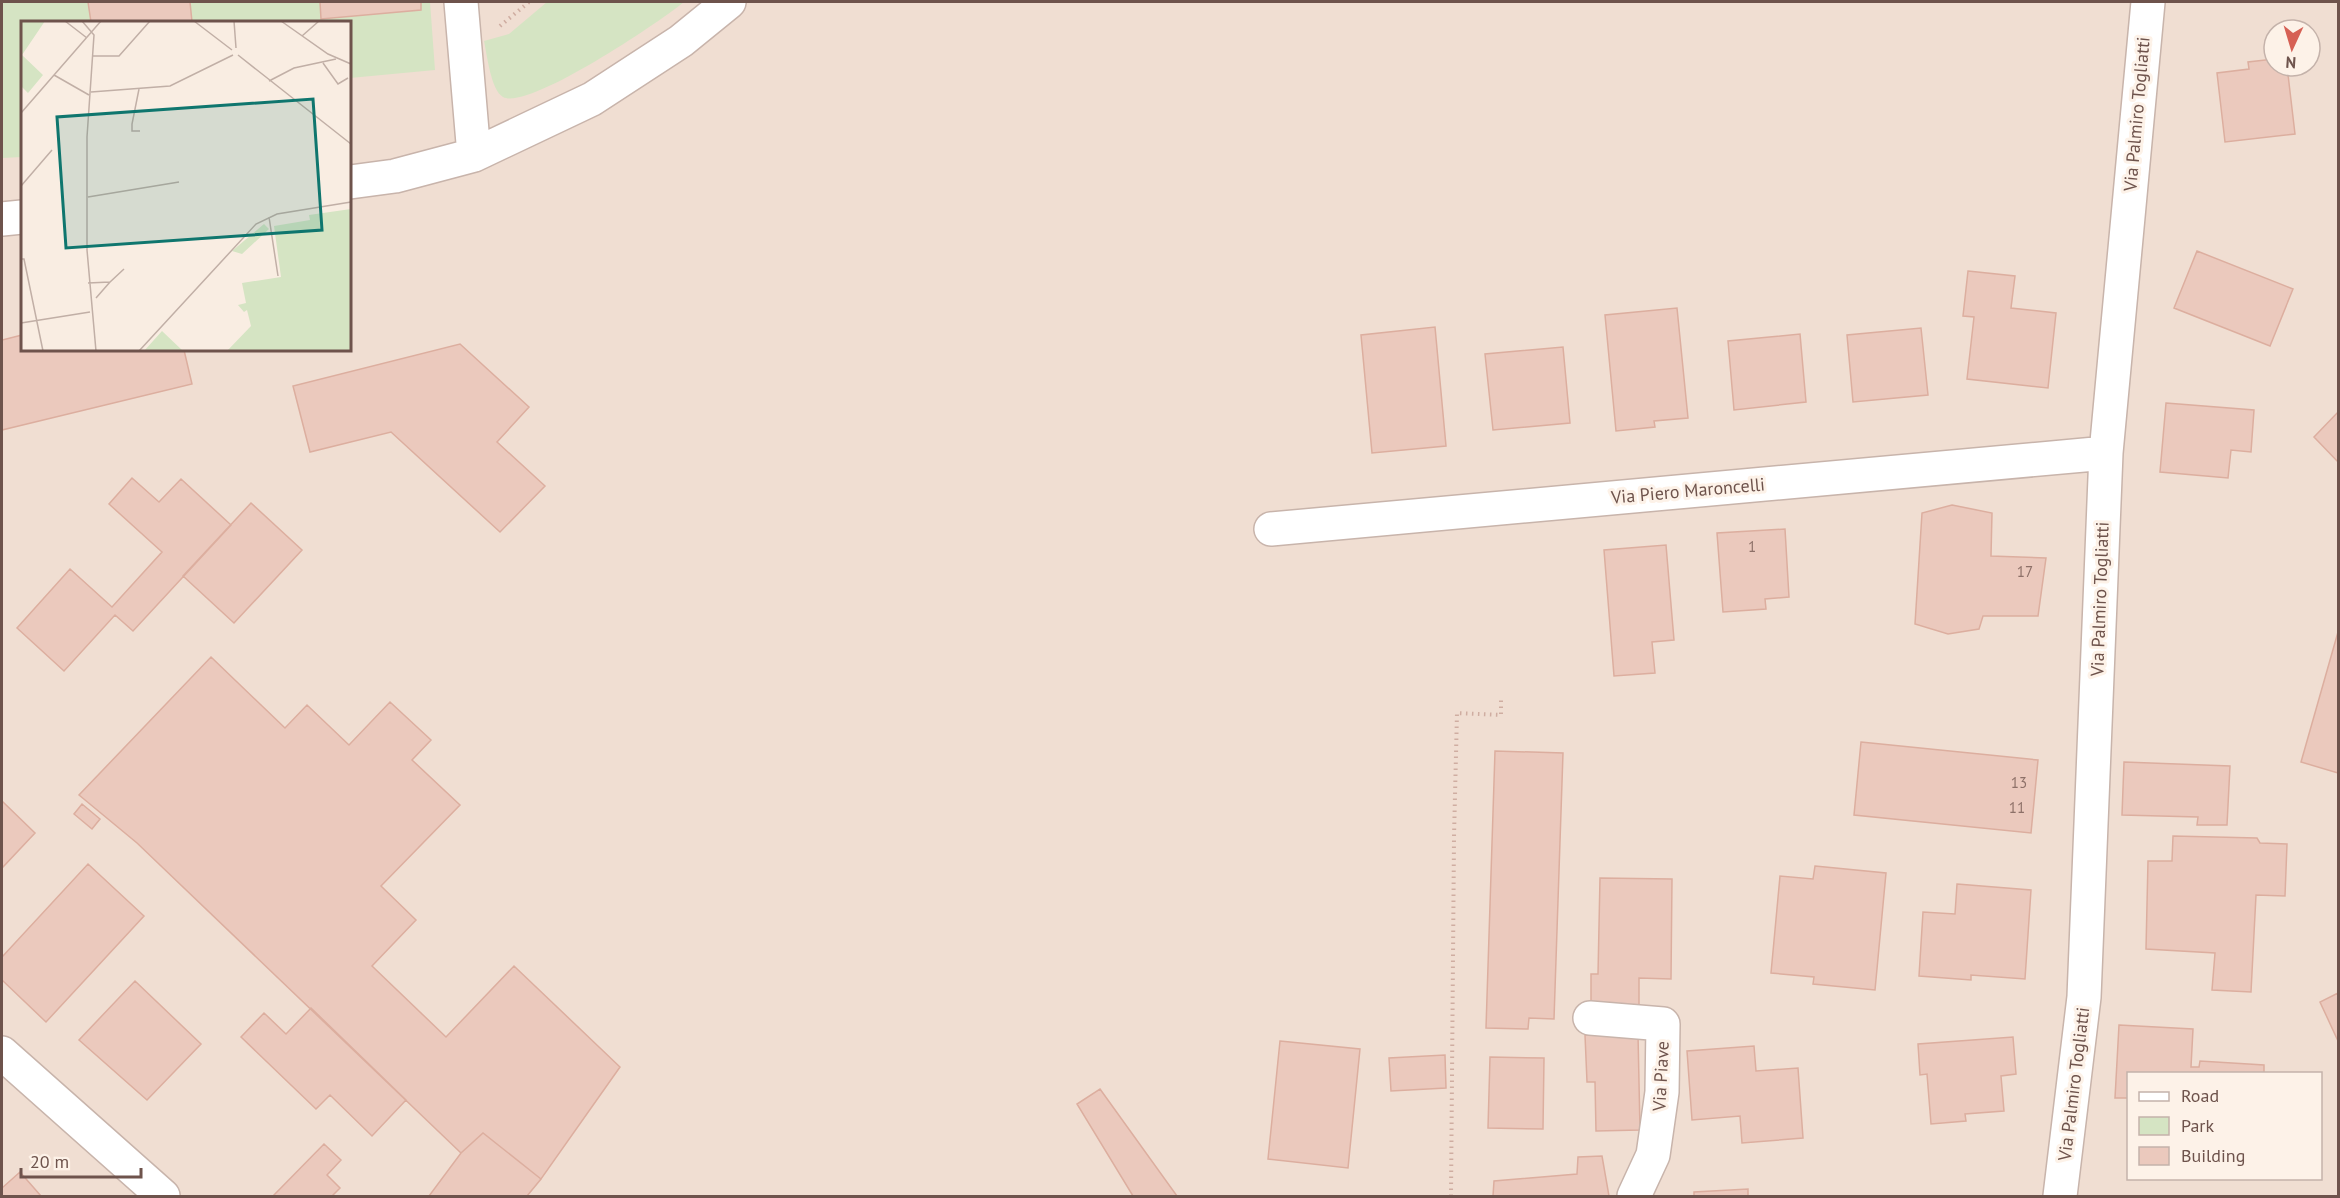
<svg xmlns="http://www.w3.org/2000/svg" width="2340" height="1198" font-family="'PT Sans',sans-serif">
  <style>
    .residential { fill: #f0ded2; fill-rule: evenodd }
    .green { fill: #d5e4c3 }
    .building { fill: #ebc9bd; stroke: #dcae9f; stroke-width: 1.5 }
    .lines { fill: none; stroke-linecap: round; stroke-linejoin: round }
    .minor-casing { stroke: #c8b4ab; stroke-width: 36 }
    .path { stroke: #cfada1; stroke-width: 4; stroke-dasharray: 1.5 4.5; stroke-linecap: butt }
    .minor { stroke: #fff; stroke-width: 33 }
    .labels { text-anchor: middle; stroke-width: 6; stroke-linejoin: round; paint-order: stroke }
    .number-label { font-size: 15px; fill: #8d7068 }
    .street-label { font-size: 18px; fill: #6e534c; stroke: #fdf2e8 }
    .inset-road { fill: none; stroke: #c1afa6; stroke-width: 1.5 }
    .view { fill: #0f766e; fill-opacity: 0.15; stroke: #0f766e; stroke-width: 3 }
    .inset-edge { fill: none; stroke: #6e534c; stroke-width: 3 }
  </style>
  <rect width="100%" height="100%" fill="#f9ede2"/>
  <path class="residential" d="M2 2H2338V1196H2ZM22 22H350V350H22ZM2274 30H2310V66H2274ZM2128 1074H2320V1178H2128Z"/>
  <path class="green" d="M2 2H430L435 70 350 78V22H22V157L2 158Z
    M547 2H684C661 21 528 111 503 97 491 90 487 55 484 41L509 34Z"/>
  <path class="building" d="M88 2H190L192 22H91Z
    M320 2H421V10L321 19Z
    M2274 59V66H2287L2295 134 2225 142 2217 73 2249 69 2248 62Z
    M2197 251 2293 289 2270 346 2174 308Z
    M1968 271 2015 276 2011 308 2056 313 2048 388 1967 379 1974 317 1963 316Z
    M1677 308 1688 418 1654 421 1655 427 1616 431 1605 315Z
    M1435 327 1446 446 1372 453 1361 335Z
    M1921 328 1928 395 1853 402 1847 335Z
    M1800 334 1806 402 1734 410 1728 341Z
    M22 335V350H184L192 384 2 430V340Z
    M460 344 529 407 497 442 545 486 500 532 391 432 310 452 293 386Z
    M1563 347 1570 423 1493 430 1485 354Z
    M2166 403 2254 410 2251 452 2231 450 2228 478 2160 472Z
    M2338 412V462L2314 437Z
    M132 478 159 502 181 479 231 525 133 631 115 615 64 671 17 628 70 569 112 607 162 552 109 504Z
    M251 503 302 550 234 623 183 576Z
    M1952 505 1992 513 1991 556 2046 558 2038 616H1983L1979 629 1948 634 1915 624 1922 513Z
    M1785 529 1789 597 1765 599 1766 609 1723 612 1717 533Z
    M1666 545 1674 640 1652 642 1655 673 1614 676 1604 550Z
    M2338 632V773L2301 762Z
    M211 657 285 728 307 705 349 745 390 702 431 740 412 760 460 805 381 886 416 920 372 966 446 1037 514 966 620 1067 541 1179 483 1133 461 1153 137 843 79 795Z
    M1861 742 2038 760 2031 833 1854 815Z
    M1495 751 1563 753 1554 1019 1529 1018 1528 1029 1486 1028Z
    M2124 762 2230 766 2227 825H2197L2198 817 2122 815Z
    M2 801 35 833 2 868Z
    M82 804 100 819 92 829 74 814Z
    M2173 836 2257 838 2260 843 2287 844 2285 896 2256 895 2251 992 2212 990 2215 953 2146 949 2148 861H2172Z
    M88 864 144 916 46 1022 2 980V957Z
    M1815 866 1886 873 1875 990 1813 984 1814 977 1771 973 1780 876 1813 879Z
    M1600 878 1672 879 1671 979 1639 978V1007L1591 1006V974H1598Z
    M1957 884 2031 890 2025 979 1971 975V980L1919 976 1923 912 1955 914Z
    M135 981 201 1044 147 1100 79 1040Z
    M2338 993V1041L2320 1002Z
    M311 1008 406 1100 372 1136 330 1095 316 1109 241 1037 264 1013 286 1034Z
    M2119 1025 2193 1029 2191 1067H2199L2200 1061 2264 1065V1074H2128V1098H2115Z
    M1638 1034 1640 1130 1596 1131 1595 1082H1587L1585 1035Z
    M2013 1037 2016 1074 2001 1076 2004 1111 1965 1114 1966 1121 1931 1124 1927 1074 1920 1075 1918 1044Z
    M1280 1041 1360 1049 1348 1168 1268 1159Z
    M1754 1046 1756 1071 1798 1068 1803 1138 1742 1143 1740 1116 1692 1120 1687 1051Z
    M1445 1055 1446 1088 1391 1091 1389 1058Z
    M1490 1057 1544 1058 1543 1129 1488 1128Z
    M1100 1089 1177 1196H1133L1077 1104Z
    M483 1133 541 1179 527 1196H429L461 1153Z
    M324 1144 341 1160 327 1175 340 1188 332 1196H273Z
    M1602 1156 1609 1196H1493L1494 1181 1577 1174 1578 1157Z
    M20 1172 41 1196H2V1188Z
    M1748 1189V1196H1694V1192Z"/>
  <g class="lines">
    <defs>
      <path id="minor" d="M461 2 474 155
        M350 182 395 176 474 155 592 99 681 41 729 2
        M2 219 22 217
        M1271 529 2106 453
        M1590 1018 1663 1024 1662 1092 1653 1155 1634 1196
        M2 1053 163 1196
        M2060 1196 2084 997 2106 453 2148 2"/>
    </defs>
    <use href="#minor" class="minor-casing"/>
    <path class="path" d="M500 26 529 2
      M1451 1196 1454 837 1457 713 1501 715V696"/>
    <use href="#minor" class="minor"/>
  </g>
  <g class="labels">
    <g class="number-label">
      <text x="1752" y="552">1</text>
      <text x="2025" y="577">17</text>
      <text x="2019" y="788">13</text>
      <text x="2017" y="813">11</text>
    </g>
    <g class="street-label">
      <text transform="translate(2137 114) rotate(-85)" y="6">Via Palmiro Togliatti</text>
      <text transform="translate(1688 491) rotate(-5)" y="6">Via Piero Maroncelli</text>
      <text transform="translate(2100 599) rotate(-88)" y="6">Via Palmiro Togliatti</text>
      <text transform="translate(1661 1076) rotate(-87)" y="6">Via Piave</text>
      <text transform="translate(2074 1084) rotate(-83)" y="6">Via Palmiro Togliatti</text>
    </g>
  </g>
  <g transform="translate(21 21)">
    <rect width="330" height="330" fill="#f9ede2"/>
    <path d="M0 0H24L1 34 22 54 7 72 0 65ZM330 188V330H206L230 305 226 289 223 291 217 284 225 282 221 262 260 256 253 205 289 199 288 194ZM243 203 248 208 221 233 211 230ZM141 310 162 330H123Z" fill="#d5e4c3"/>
    <path class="inset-road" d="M44 0 66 17M61 0 73 14 66 116V229L75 330M173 0 211 29M213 0 215 27M260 0 307 33 330 43M281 15 298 0M217 34 330 123M72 35H98L129 0M302 42 317 63 327 57M33 54 68 74M248 60 273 47 315 38M118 68 111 103V110H119M70 71 149 65 212 34M0 92 80 0M0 165 31 129M67 176 158 161M248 196 257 255M0 238H3L22 330M67 262 89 261 103 248M75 277 89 261M0 302 69 291M118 330 235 203 256 193 330 181"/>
    <path class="view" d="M292 78 301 209 45 227 36 96Z"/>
    <rect width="330" height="330" class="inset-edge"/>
  </g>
  <rect width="2340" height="1198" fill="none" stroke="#6e534c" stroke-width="6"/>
  <rect x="2127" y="1072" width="195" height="108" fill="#fdf2e8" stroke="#c4b2aa" stroke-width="1.5"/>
  <rect x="2139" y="1092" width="30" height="9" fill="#ffffff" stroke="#c4b2aa" stroke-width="1.5"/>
  <text x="2181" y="1102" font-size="18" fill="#6e534c">Road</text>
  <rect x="2139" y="1117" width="30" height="18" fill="#d5e4c3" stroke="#c4b2aa" stroke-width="1.5"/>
  <text x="2181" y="1132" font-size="18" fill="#6e534c">Park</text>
  <rect x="2139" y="1147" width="30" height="18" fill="#ebc9bd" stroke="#c4b2aa" stroke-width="1.5"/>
  <text x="2181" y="1162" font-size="18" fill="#6e534c">Building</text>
  <g transform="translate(2292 48) rotate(184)"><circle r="28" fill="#fdf2e8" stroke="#c4b2aa" stroke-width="1.5"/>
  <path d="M0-4.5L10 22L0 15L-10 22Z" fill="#d66054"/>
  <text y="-9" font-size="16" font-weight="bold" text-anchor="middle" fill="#6e534c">N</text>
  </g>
  <path d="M21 1168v9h120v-9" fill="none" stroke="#6e534c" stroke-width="3"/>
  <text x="30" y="1168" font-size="18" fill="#6e534c" stroke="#fdf2e8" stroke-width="4.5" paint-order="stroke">20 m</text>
</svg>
